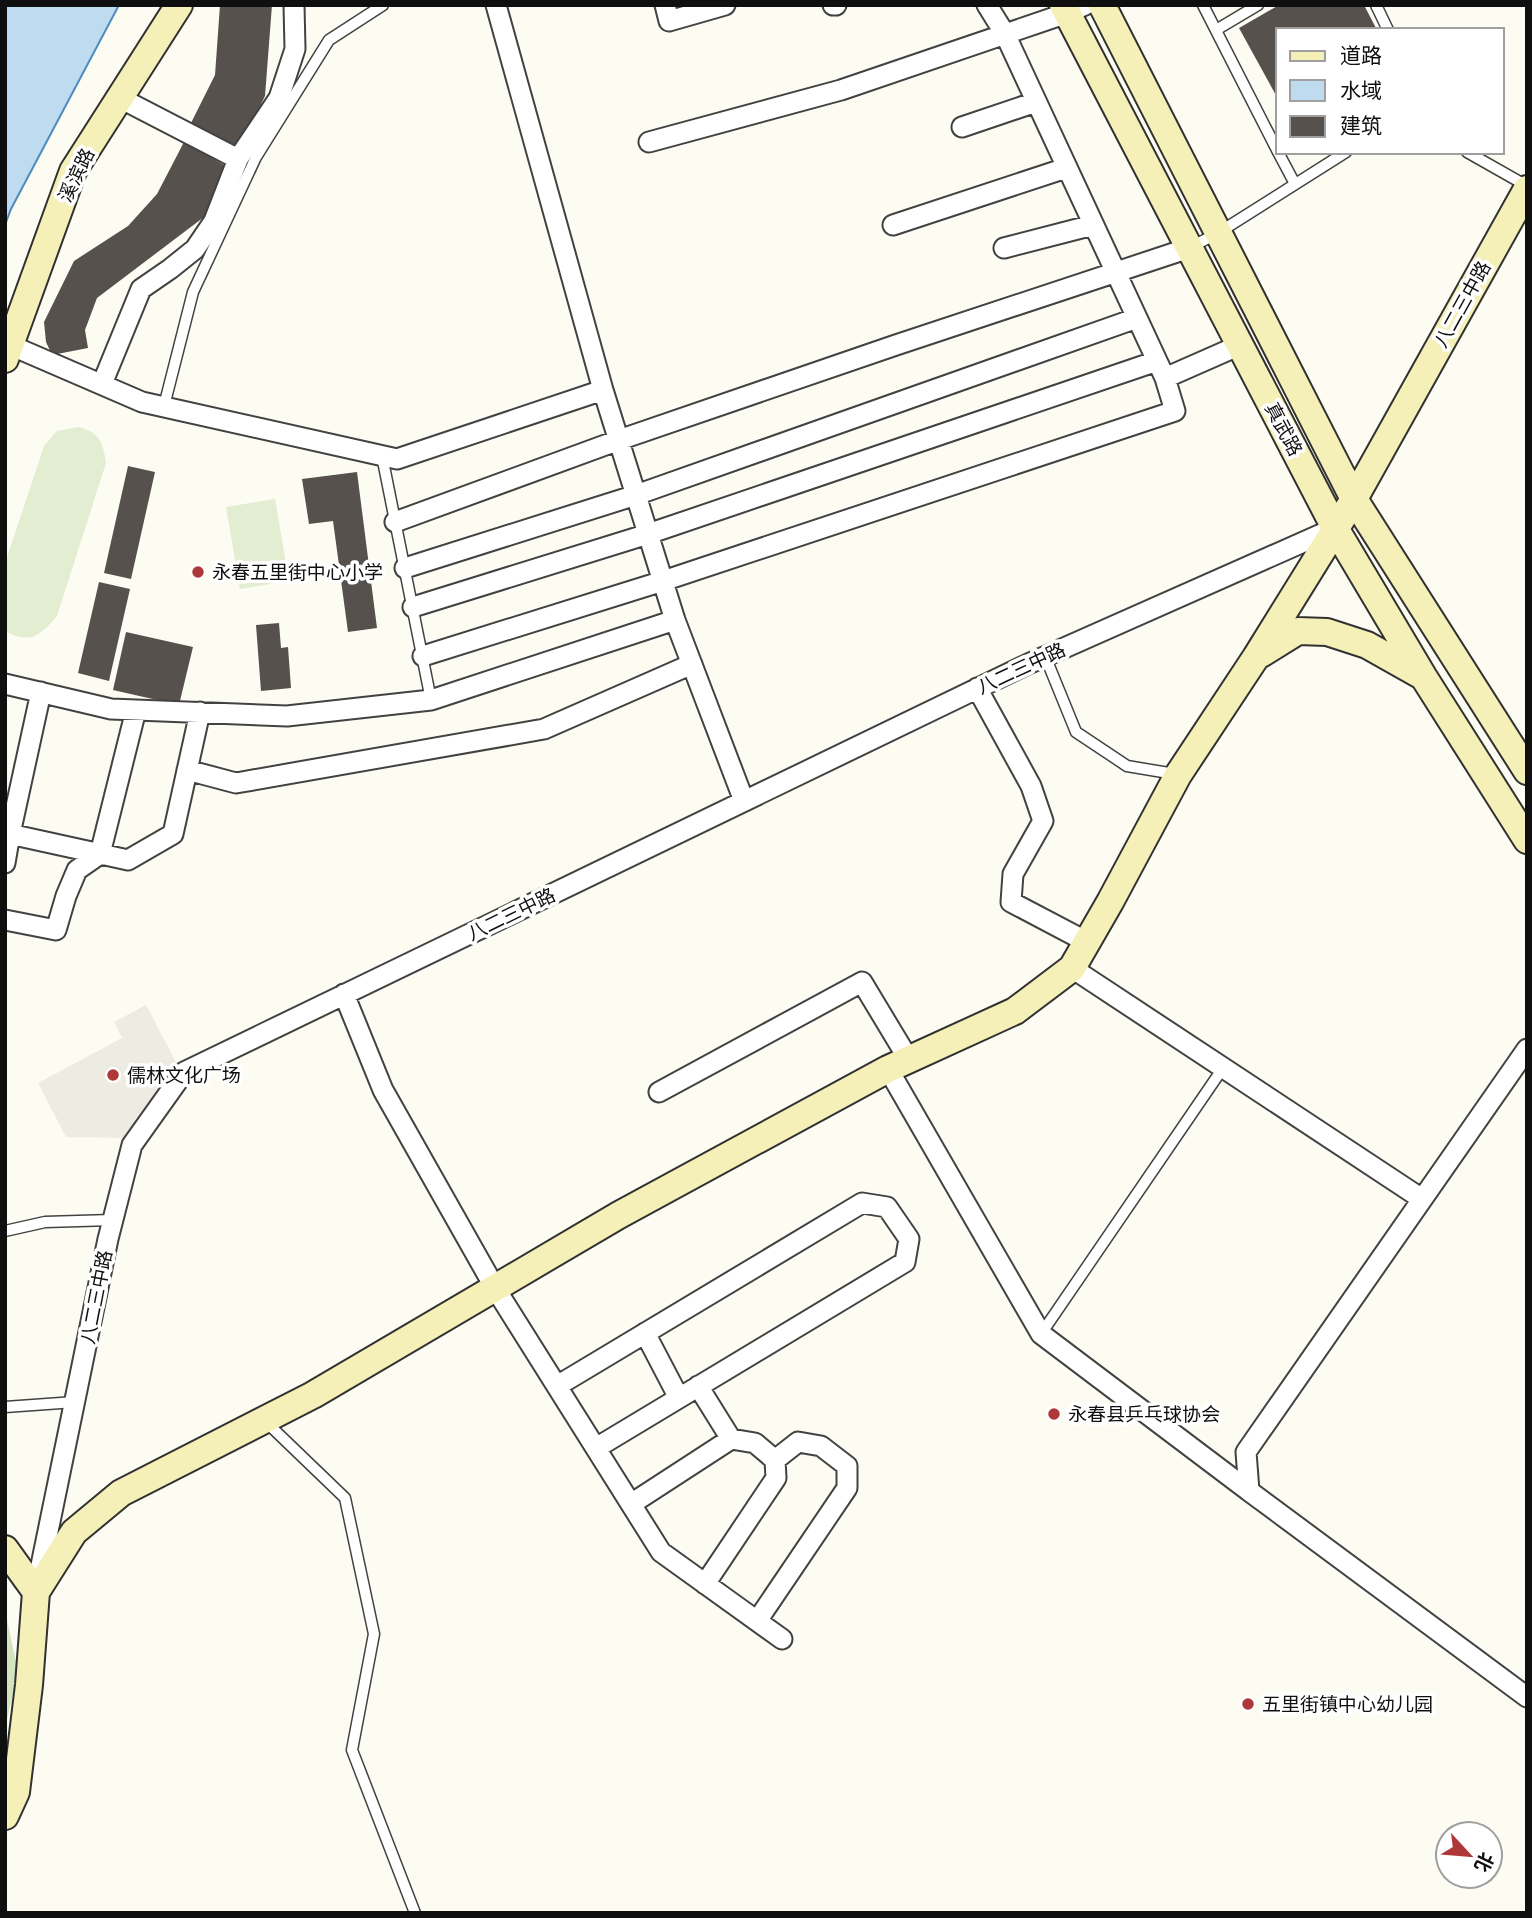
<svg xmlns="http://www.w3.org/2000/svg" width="1532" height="1918" font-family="Literata,'Noto Sans SC',serif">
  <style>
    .green { fill: #d2e4c0 }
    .pitch { fill: #e2edd1 }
    .plaza { fill: #eeebe2 }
    .water { fill: #bedbef; stroke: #4e8cbd; stroke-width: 2 }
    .building { fill: #57514d }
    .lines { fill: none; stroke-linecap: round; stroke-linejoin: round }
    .lane-casing { stroke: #424242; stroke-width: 13 }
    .street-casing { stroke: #424242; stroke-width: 23 }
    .secondary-casing { stroke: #313131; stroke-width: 30 }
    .lane { stroke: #fff; stroke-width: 10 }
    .street { stroke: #fff; stroke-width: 19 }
    .secondary { stroke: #f5f0b7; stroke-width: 26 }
    .poi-dot { fill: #ae3839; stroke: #fff; stroke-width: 2.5 }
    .labels { text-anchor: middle; stroke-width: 7; stroke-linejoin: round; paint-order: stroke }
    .street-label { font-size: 19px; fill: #0f0f0f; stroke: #fff }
    .poi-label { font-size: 19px; fill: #0f0f0f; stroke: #fff; text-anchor: start }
  </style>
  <rect width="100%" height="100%" fill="#fdfcf3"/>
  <path class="green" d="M5 1610 18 1672 5 1728Z"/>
  <path class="pitch" d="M78 427C99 432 103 442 106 463L57 616C41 635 30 645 5 631V563L44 446 57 431Z
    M275 499 289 581 240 589 226 507Z"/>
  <path class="plaza" d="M146 1005 178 1066 126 1138 66 1137 38 1083 122 1038 114 1022Z"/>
  <path class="water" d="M5 5H119L11 209 5 225Z"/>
  <path class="building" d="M220 5H272L265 96 238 152 189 127 215 75Z
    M1279 5H1364L1377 30H1278V99L1239 28Z
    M184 142 231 169 208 214 97 298 85 330 88 348 52 355 46 342 44 322 74 261 128 226 157 194Z
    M128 466 155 472 131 579 104 573Z
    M357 472 377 628 348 632 333 521 309 524 302 479Z
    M99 582 130 589 109 681 78 673Z
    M279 623 281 648 288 647 291 688 261 691 256 625Z
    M126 632 193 647 179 705 113 690Z"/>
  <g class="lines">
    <defs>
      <path id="lane" d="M1203 5 1278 152
        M1376 5 1388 30
        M1216 30 1258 5
        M1278 152 1295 184
        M1467 152 1527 186
        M1191 247 1218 233 1346 152
        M164 406 193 292 256 157 329 40 383 5
        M382 456 431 700
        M1045 656 1076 732 1127 766 1175 774
        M5 1231 45 1222 112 1220
        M1041 1334 1223 1068
        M5 1407 75 1402
        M265 1421 345 1498 374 1634 352 1750 415 1913"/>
      <path id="street" d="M496 5 603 390 675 620 744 801
        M665 5 669 21 725 5
        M833 5H836
        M987 5 1005 34 1165 378 1240 345
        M120 98 238 159
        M962 127 1036 102
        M649 142 841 90 1067 13 1085 5
        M893 225 1066 168
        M1004 248 1093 225
        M10 345 142 402 397 459 603 390
        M102 384 141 289 170 269 195 249 214 221 238 159 279 98 295 49 294 5
        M395 522 619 440 896 345 1189 248
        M405 568 636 495 1137 318
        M413 607 648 534 1157 361
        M423 656 663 581 1175 411 1165 378
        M5 684 111 709 287 716 431 700 675 620
        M977 688 1031 786 1043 821 1013 874 1011 902 1087 942
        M187 770 236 783 544 729 692 664
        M5 833 128 860 173 834 200 712
        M5 863 10 834 41 692
        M5 920 56 930 66 896 77 870 100 854 136 710
        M1072 968 1422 1199
        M344 994 383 1090 495 1288 661 1552 782 1639
        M1527 1049 1246 1452 1249 1491 1527 1697
        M888 1069 1041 1334 1249 1491
        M659 1092 862 982 909 1060
        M645 1333 679 1398
        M557 1386 862 1203 887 1207 909 1239 905 1262 596 1448
        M698 1386 731 1439 755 1443 775 1460 776 1478 705 1584
        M631 1504 731 1439
        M38 1580 108 1239 132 1145 184 1072 1028 664 1335 528
        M757 1621 847 1488V1466L821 1446 798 1442 775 1460"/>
      <path id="secondary" d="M1063 5 1335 528 1423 676 1527 840
        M1102 5 1354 499 1527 771
        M5 359 73 171 179 5
        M1261 654 1298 631 1327 632 1367 645 1422 676
        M5 1549 36 1592
        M5 1816 16 1792 29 1685 36 1592 74 1532 121 1493 313 1395 619 1215 888 1069 1015 1011 1072 968 1110 902 1178 775 1256 657 1354 499 1527 189"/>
    </defs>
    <use href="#lane" class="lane-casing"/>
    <use href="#street" class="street-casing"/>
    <use href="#secondary" class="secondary-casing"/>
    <use href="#lane" class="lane"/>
    <use href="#street" class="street"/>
    <use href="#secondary" class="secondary"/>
  </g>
  <g class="poi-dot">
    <circle cx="198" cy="572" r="7"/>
    <circle cx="113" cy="1075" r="7"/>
    <circle cx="1054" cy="1414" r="7"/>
    <circle cx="1248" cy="1704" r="7"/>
  </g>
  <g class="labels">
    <g class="street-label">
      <text transform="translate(76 175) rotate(-64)" y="7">溪滨路</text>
      <text transform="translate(1462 304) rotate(-61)" y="7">八二三中路</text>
      <text transform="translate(1284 429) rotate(62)" y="7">真武路</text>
      <text transform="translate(1021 668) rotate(-25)" y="7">八二三中路</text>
      <text transform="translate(511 914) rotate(-26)" y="7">八二三中路</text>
      <text transform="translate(96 1297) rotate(-79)" y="7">八二三中路</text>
    </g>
    <g class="poi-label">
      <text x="212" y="579">永春五里街中心小学</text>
      <text x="127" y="1082">儒林文化广场</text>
      <text x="1068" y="1421">永春县乒乓球协会</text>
      <text x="1262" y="1711">五里街镇中心幼儿园</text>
    </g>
  </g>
  <rect width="1532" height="1918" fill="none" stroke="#0f0f0f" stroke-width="14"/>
  <rect x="1276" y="28" width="228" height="126" fill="#ffffff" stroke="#9f9f9f" stroke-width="2"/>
  <rect x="1290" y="51" width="35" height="10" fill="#f5f0b7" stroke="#9f9f9f" stroke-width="2"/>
  <text x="1340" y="63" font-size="21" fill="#0f0f0f">道路</text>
  <rect x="1290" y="80" width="35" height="21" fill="#bedbef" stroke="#9f9f9f" stroke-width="2"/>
  <text x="1340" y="98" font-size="21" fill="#0f0f0f">水域</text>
  <rect x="1290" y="116" width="35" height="21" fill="#57514d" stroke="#9f9f9f" stroke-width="2"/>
  <text x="1340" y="133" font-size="21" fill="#0f0f0f">建筑</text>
  <g transform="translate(1469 1855) rotate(116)"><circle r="33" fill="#ffffff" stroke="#9f9f9f" stroke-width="2"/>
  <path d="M0-5L12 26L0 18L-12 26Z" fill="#ae3839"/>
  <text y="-10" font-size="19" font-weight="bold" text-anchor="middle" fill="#0f0f0f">北</text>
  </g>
</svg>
